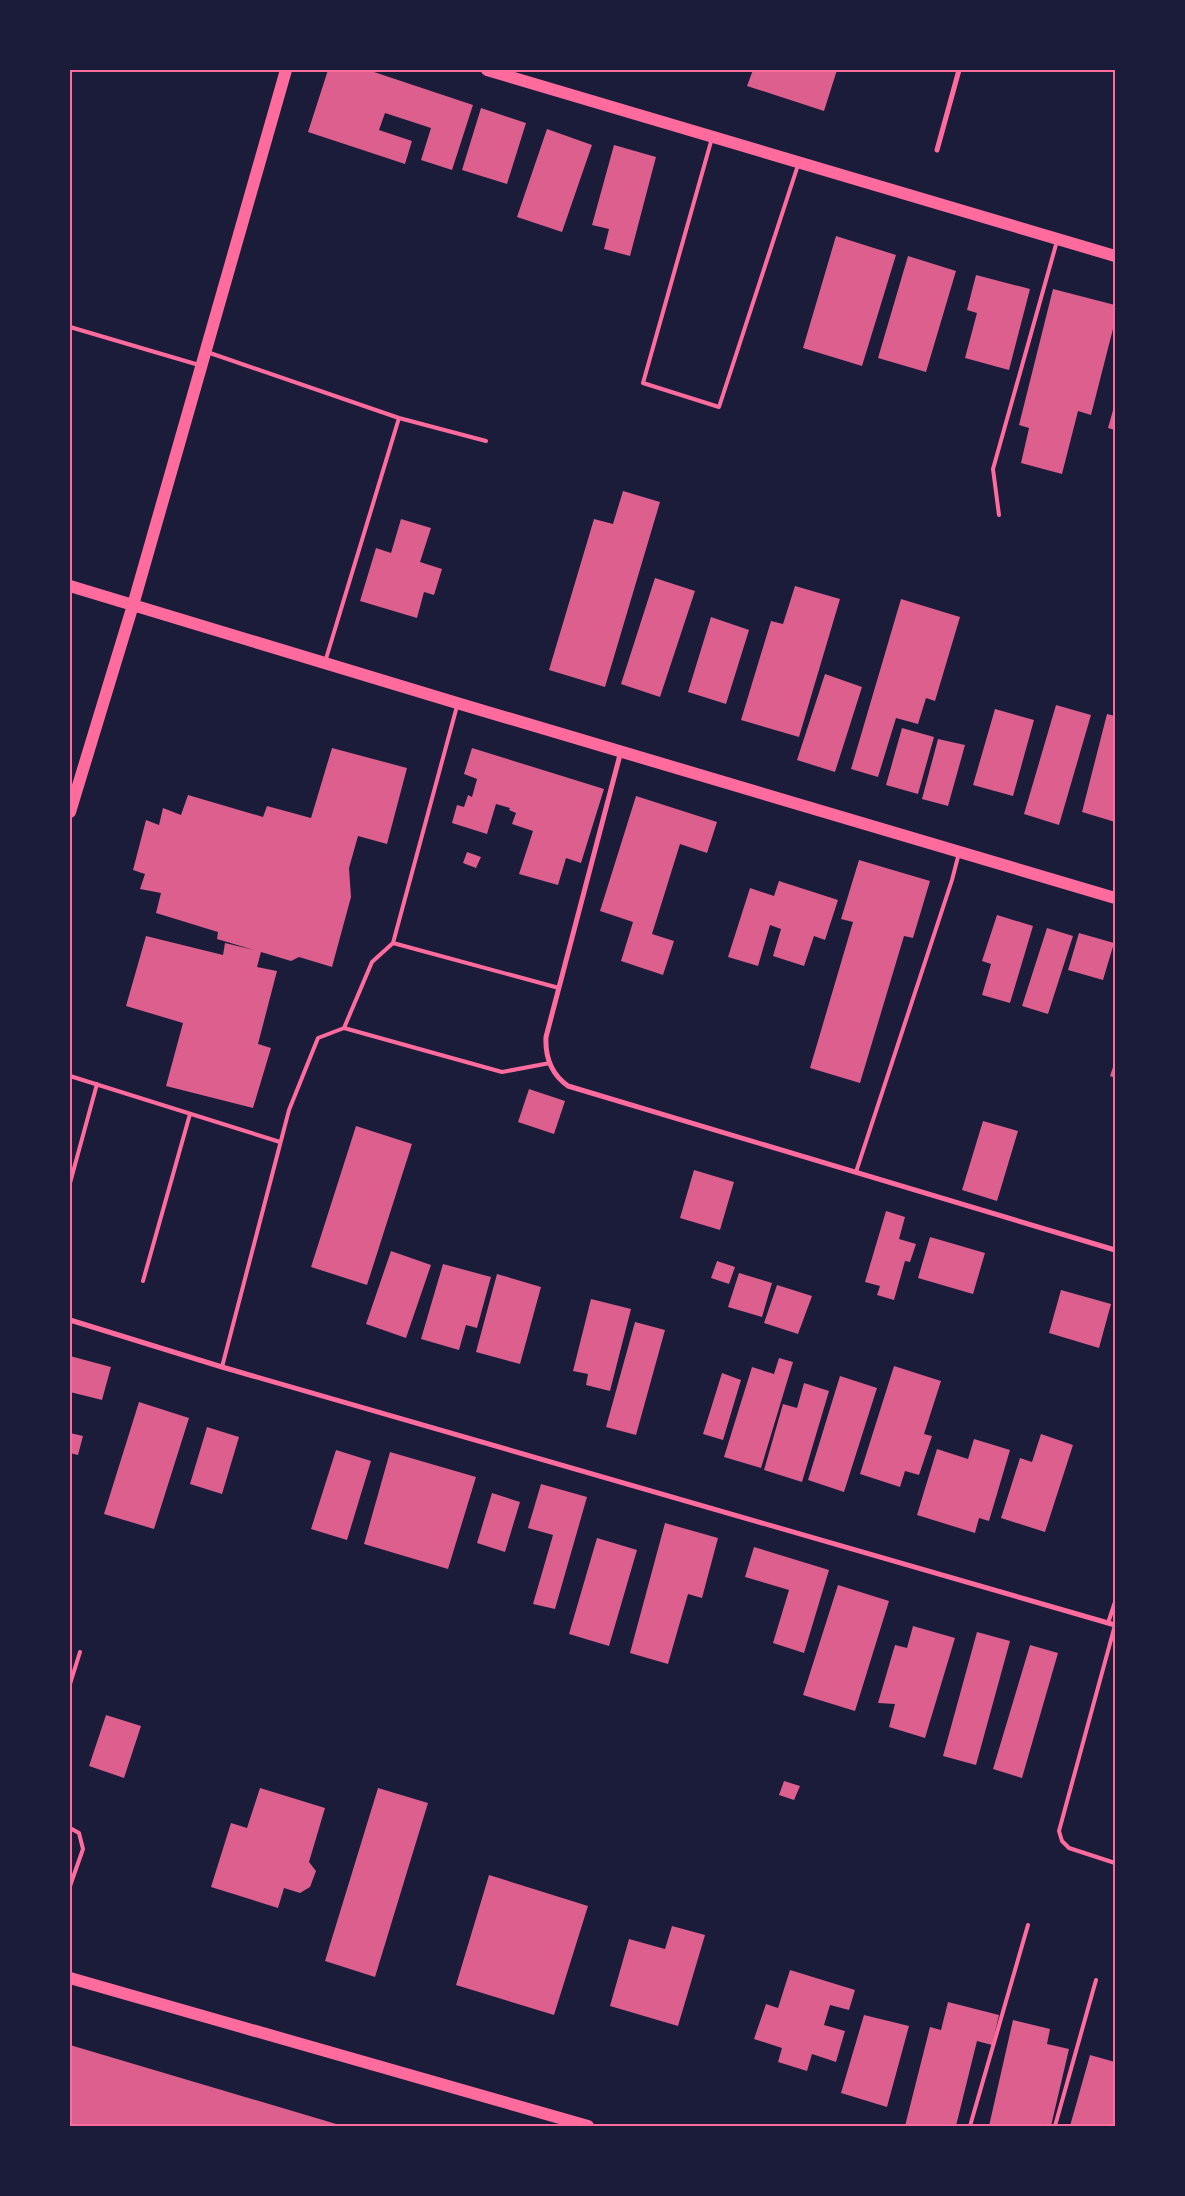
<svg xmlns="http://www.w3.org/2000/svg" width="1185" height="2196" font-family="Arial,sans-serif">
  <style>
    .building { fill: #dd5f8e }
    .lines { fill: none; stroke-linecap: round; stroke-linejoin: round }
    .service { stroke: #ff6b9d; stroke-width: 4 }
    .minor { stroke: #ff6b9d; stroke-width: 5 }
    .primary { stroke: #ff6b9d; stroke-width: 12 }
    .neatline { fill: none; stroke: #ff6b9d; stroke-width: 2 }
  </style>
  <rect width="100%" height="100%" fill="#1b1b3a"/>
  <path class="building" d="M328 70H368L473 105 452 170 421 160 431 128 385 113 379 130 412 141 405 164 308 132Z
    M753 70H837L824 111 747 86Z
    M481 108 526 123 507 184 462 170Z
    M547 129 592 145 562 232 517 217Z
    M614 145 656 157 630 256 604 249 609 229 592 225Z
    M836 236 896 255 862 366 803 348Z
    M908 256 956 271 926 372 878 358Z
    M976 275 1030 289 1009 370 965 358 977 313 967 310Z
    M1053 289 1115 305V321L1091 415 1078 411 1062 474 1021 463 1029 428 1019 425Z
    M1115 403V430L1108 428Z
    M623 491 660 502 605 687 549 670 594 519 613 524Z
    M401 519 431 528 420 562 442 569 434 595 424 592 417 618 360 601 376 548 391 553Z
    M655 578 695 591 660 697 621 684Z
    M795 586 840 599 799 737 741 720 771 621 783 624Z
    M901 599 960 617 935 701 926 698 918 724 896 718 878 777 851 769Z
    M711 617 749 630 726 704 688 692Z
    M825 674 862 687 835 772 797 760Z
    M1056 705 1091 715 1059 825 1024 814Z
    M995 709 1034 720 1013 796 973 785Z
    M1107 714 1115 716V822L1082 812Z
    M902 728 934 737 918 794 886 785Z
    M938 739 965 745 948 806 922 799Z
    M332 748 407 768 387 844 358 836 349 868 351 897 332 967 299 957 291 961 261 952 257 967 277 971 258 1044 271 1048 253 1108 166 1086 183 1023 126 1006 146 936 223 955 225 943 254 950 217 939 218 932 156 913 161 893 140 889 145 874 133 870 146 820 159 825 163 808 181 815 188 795 263 817 267 806 311 818Z
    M472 748 604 789 581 863 566 858 558 885 519 874 533 831 512 824 516 813 509 810 510 808 496 804 487 834 452 823 457 805 464 807 468 795 472 797 477 779 464 774Z
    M636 796 717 822 707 853 680 844 652 934 674 941 663 975 621 961 633 922 600 911Z
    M467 852 481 857 476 868 463 863Z
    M859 860 930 881 913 938 904 936 860 1083 810 1068 853 922 841 919Z
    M779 881 838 900 825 940 814 936 804 966 773 956 781 929 770 925 758 966 728 957 750 888 774 896Z
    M997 915 1033 926 1010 1003 982 995 991 964 982 961Z
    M1047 928 1073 936 1048 1014 1022 1006Z
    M1079 933 1114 943 1103 980 1068 970Z
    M1115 1061V1078L1110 1076Z
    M529 1089 565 1101 554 1134 518 1122Z
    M983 1121 1018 1131 997 1201 962 1190Z
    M356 1126 412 1144 367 1285 311 1267Z
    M694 1170 734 1182 720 1230 680 1218Z
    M886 1211 905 1217 899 1239 916 1244 910 1262 905 1261 894 1300 877 1295 880 1286 865 1282Z
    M930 1237 985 1253 973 1294 918 1278Z
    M391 1251 431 1265 406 1338 366 1324Z
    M717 1261 735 1267 729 1284 711 1278Z
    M443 1264 491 1277 477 1328 466 1325 459 1350 421 1339Z
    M739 1273 772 1283 762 1317 728 1307Z
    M497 1274 541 1287 520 1364 476 1352Z
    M777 1285 812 1296 798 1334 764 1323Z
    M1061 1290 1111 1304 1099 1348 1049 1333Z
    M591 1299 631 1309 610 1391 586 1385 588 1374 573 1371Z
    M635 1322 665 1330 636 1435 606 1427Z
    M70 1356 111 1367 102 1400 70 1392Z
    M779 1358 793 1362 761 1468 724 1457 752 1367 774 1374Z
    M894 1366 941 1381 924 1434 932 1436 919 1475 905 1471 900 1487 860 1474Z
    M722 1373 741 1380 723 1440 703 1434Z
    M840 1376 877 1388 844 1492 808 1480Z
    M804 1383 829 1391 802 1482 764 1470 783 1404 797 1408Z
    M139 1402 189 1418 154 1529 104 1514Z
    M207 1427 239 1437 222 1494 190 1484Z
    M70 1433 83 1436 78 1455 70 1453Z
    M1041 1434 1073 1445 1045 1532 1001 1518 1020 1458 1032 1462Z
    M974 1439 1010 1450 989 1521 979 1518 975 1533 917 1515 937 1449 968 1459Z
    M336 1450 371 1461 347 1540 311 1529Z
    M390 1452 476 1477 448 1569 364 1544Z
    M541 1484 587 1497 555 1609 533 1604 553 1535 528 1528Z
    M492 1493 520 1502 505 1552 477 1543Z
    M665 1523 718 1538 702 1598 688 1594 668 1664 630 1653Z
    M597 1538 637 1550 609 1646 569 1634Z
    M754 1547 829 1570 804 1653 773 1643 789 1590 745 1577Z
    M838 1585 889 1601 855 1711 803 1695Z
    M913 1626 955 1638 925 1738 889 1727 895 1704 878 1703 895 1645 907 1648Z
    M977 1632 1010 1641 976 1765 943 1756Z
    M1030 1645 1058 1653 1022 1778 993 1769Z
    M106 1715 141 1726 124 1778 89 1766Z
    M784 1781 800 1786 794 1800 779 1795Z
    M260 1788 325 1808 309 1862 316 1871 310 1887 300 1893 284 1888 278 1908 211 1887 231 1823 247 1828Z
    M378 1788 428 1803 375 1977 325 1961Z
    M489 1875 588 1906 554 2015 456 1985Z
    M672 1926 705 1935 678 2026 610 2006 629 1939 665 1949Z
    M790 1970 855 1990 849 2010 830 2005 824 2025 845 2031 836 2062 812 2054 807 2071 778 2062 782 2048 754 2039 766 2004 778 2008Z
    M948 2002 999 2015 992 2045 977 2041 956 2126H905L930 2027 941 2030Z
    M864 2015 909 2026 887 2107 841 2093Z
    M1013 2020 1050 2029 1047 2044 1069 2049 1051 2126H989Z
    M70 2045 343 2126H70Z
    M1090 2055 1115 2062V2126H1070Z"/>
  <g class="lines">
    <path class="service" d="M712 138 643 383 719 407 798 165
      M70 327 199 365
      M207 352 399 418 486 441
      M70 453V456
      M999 515 993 469 1057 241
      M325 662 399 418
      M393 943 559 988
      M344 1028 372 962 393 943 457 706
      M70 1076 280 1142
      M856 1172 952 880 959 853
      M70 1183 97 1084
      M143 1281 190 1114
      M222 1367 289 1110 318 1038 344 1028 502 1072 550 1063
      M1108 1623 1115 1602
      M1115 1625 1059 1831 1062 1841 1069 1848 1115 1863
      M70 1684 80 1652
      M70 1828 79 1833 83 1849 70 1886
      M970 2126 1028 1925
      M1055 2126 1096 1980"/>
    <path class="minor" d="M937 150 959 70
      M621 751 546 1037C545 1057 551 1074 568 1086L1115 1250
      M70 1320 222 1367 1115 1625"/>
    <path class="primary" d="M487 70 1115 256
      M70 586 457 703 1115 898
      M70 812 133 605 286 70
      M70 1978 588 2126"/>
  </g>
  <rect width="1185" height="2196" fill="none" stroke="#1b1b3a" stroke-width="142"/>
  <rect x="71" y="71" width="1043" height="2054" class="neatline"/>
</svg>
